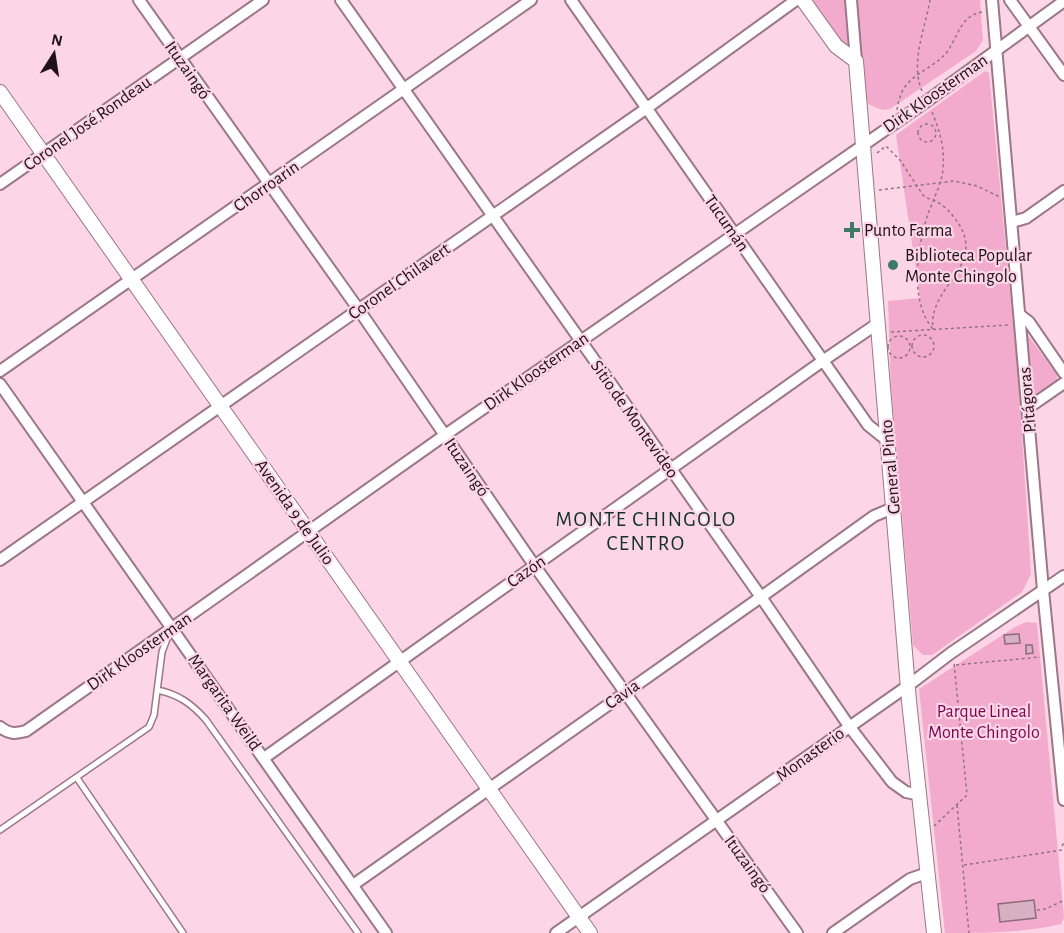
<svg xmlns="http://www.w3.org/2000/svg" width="1064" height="933" font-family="'Alegreya Sans',sans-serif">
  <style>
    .green { fill: #f3abcd }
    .building { fill: #d7b1c1; stroke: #8c6a79; stroke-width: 1.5 }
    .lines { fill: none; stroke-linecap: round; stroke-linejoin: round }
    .lane-casing { stroke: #9b7787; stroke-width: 8 }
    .street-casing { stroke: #9b7787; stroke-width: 14 }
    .secondary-casing { stroke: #9b7787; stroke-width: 16 }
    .path { stroke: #8e7480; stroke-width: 1.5; stroke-dasharray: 3 3; stroke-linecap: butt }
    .lane { stroke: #fff; stroke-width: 5 }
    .street { stroke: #fff; stroke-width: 10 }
    .secondary { stroke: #fff; stroke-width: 14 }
    .poi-dot { fill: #3d7a66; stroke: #fcd5e6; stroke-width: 2 }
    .labels { text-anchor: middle; stroke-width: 4.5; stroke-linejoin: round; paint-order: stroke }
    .street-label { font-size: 18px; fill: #1f1218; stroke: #fcd5e6 }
    .poi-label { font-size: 18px; fill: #1f1218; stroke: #fcd5e6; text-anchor: start }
    .park-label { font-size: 18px; fill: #7b0450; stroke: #fcd5e6 }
    .quarter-label { font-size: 21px; letter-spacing: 1.5px; fill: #133127; stroke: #fcd5e6 }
  </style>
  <rect width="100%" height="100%" fill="#fcd5e6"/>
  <path class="green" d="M803 0H851L856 61Z
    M855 0H980L983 40 976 51 890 109 882 110 868 104 866 98Z
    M985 71 989 73 1018 374 1031 574 1022 592 932 655H923L913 645 891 386 888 301 920 298 896 135Z
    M1027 334 1057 375V381L1034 397Z
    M1026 622 1037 623 1064 918 1061 924C1025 933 982 933 945 933L919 689 1015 627Z"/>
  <path class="building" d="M1019 634 1020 643 1005 644 1004 635Z
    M1026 645H1032L1033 653 1026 654Z
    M1034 900 1036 918 1000 922 998 904Z"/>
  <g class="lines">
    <defs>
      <path id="lane" d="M157 690C178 694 192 704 206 720L358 933
        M77 778 183 933
        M0 830 149 727 154 715 162 652 170 631"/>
      <path id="street" d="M139 0 359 310 534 565 797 933
        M341 0 761 597 849 726 892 782 906 792 920 795
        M571 0 868 425 888 441
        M851 0 856 61
        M992 0 1043 590 1064 800
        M1010 0 1064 75
        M0 184 263 0
        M1012 222 1026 218 1064 191
        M1020 315 1029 322 1064 373
        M0 371 531 0
        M0 384 386 933
        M1028 408 1064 383
        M0 560 647 108 796 0
        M0 727C9 734 15 734 26 731L445 435 927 101 1064 1
        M264 758 824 360 877 324
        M353 885 761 597 874 516 893 508
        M556 933 909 685 951 653 1064 576
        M833 933 910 879 927 873"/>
      <path id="secondary" d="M803 0 836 46 856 61 909 701 934 933
        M0 92 590 933"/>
    </defs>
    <use href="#lane" class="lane-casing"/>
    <use href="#street" class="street-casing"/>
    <use href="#secondary" class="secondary-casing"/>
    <path class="path" d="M922 91C910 63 925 29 930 0
      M897 110C898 103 900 95 904 88 915 72 935 67 947 52 958 37 960 16 982 12
      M932 112C940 131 945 149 943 170 941 185 933 200 928 214 917 247 909 301 933 329
      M918 133a9 9 0 1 1 18 0a9 9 0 1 1-18 0Z
      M877 153 886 146 900 160 923 195C928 200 934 199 939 203 944 206 949 211 953 216 993 265 927 284 933 329
      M879 190 954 181 977 186 1000 197
      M891 332 1009 325
      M912 346a11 11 0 1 1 22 0a11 11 0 1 1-22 0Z
      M888 347a11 11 0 1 1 22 0a11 11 0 1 1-22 0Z
      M956 665 1040 657
      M957 805 969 933
      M934 826 967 795 954 663
      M1062 846 1064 843
      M964 865 1062 850
      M1037 910 1046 909 1064 900"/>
    <use href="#lane" class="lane"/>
    <use href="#street" class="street"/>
    <use href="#secondary" class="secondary"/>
  </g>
  <g class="poi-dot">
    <path d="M849 221h6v6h6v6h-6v6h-6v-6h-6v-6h6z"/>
    <circle cx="893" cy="265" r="6"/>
  </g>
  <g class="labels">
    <g class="street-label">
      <text transform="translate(188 70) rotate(55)" y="6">Ituzaingó</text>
      <text transform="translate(935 93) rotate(-35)" y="6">Dirk Kloosterman</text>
      <text transform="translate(87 123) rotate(-35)" y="6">Coronel José Rondeau</text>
      <text transform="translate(266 186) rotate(-35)" y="6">Chorroarin</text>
      <text transform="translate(727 223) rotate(55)" y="6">Tucumán</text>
      <text transform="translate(399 281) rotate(-35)" y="6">Coronel Chilavert</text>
      <text transform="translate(536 371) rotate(-35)" y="6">Dirk Kloosterman</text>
      <text transform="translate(1027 400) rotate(-95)" y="6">Pitágoras</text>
      <text transform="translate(635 419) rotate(55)" y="6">Sitio de Montevideo</text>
      <text transform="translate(467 467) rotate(56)" y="6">Ituzaingó</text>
      <text transform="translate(890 467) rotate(-95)" y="6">General Pinto</text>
      <text transform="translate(295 512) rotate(55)" y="6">Avenida 9 de Julio</text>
      <text transform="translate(526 571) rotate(-35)" y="6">Cazón</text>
      <text transform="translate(139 651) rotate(-35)" y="6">Dirk Kloosterman</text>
      <text transform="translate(622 694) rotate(-35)" y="6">Cavia</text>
      <text transform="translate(225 702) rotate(55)" y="6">Margarita Weild</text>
      <text transform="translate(810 754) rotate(-36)" y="6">Monasterio</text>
      <text transform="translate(748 864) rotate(54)" y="6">Ituzaingó</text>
    </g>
    <g class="poi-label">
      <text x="864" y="236">Punto Farma</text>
      <text x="905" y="261">Biblioteca Popular<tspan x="905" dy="21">Monte Chingolo</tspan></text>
    </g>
    <g class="park-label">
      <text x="984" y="717">Parque Lineal<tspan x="984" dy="21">Monte Chingolo</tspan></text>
    </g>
    <g class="quarter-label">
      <text x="646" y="526">MONTE CHINGOLO<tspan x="646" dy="24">CENTRO</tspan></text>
    </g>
  </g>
  <g transform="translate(54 54) rotate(12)" stroke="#fcd5e6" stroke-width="4.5" paint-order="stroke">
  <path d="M0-4.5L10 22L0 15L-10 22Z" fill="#1f1218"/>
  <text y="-9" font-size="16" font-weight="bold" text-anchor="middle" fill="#1f1218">N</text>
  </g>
</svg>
